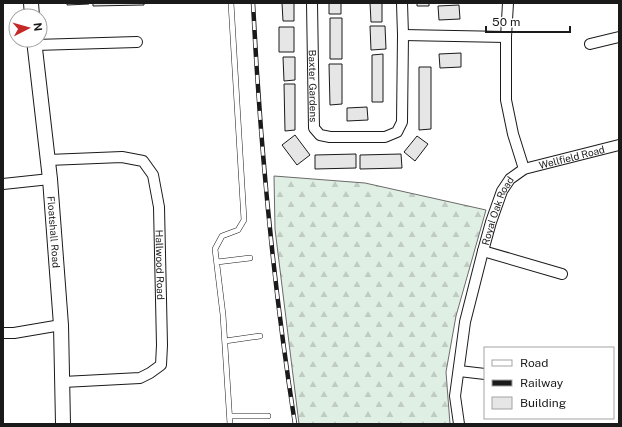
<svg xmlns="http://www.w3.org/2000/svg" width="622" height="427" font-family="'Public Sans',sans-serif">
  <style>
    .forest { fill: url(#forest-firs); stroke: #6a6a6a }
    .building { fill: #e6e6e6; stroke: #1a1a1a }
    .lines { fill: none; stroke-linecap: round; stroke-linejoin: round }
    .lane-casing { stroke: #1a1a1a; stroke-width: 6 }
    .street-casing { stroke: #1a1a1a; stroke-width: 12 }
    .secondary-casing { stroke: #1a1a1a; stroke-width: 16 }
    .lane { stroke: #fff; stroke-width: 5 }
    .street { stroke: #fff; stroke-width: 10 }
    .secondary { stroke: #fff; stroke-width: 14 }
    .rail-casing { stroke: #1a1a1a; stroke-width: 4.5 }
    .rail { stroke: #fff; stroke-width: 3; stroke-dasharray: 9; stroke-linecap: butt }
    .labels { text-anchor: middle; stroke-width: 3; stroke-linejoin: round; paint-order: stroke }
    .street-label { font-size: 10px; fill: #1a1a1a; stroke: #fff }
  </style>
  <defs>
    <pattern id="forest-firs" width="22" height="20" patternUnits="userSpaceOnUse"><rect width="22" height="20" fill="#e0efe3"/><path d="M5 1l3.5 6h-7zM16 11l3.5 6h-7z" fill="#c0ccc2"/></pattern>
  </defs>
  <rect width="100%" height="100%" fill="#fff"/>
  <path class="forest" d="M274 176 365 183 486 210 456 316 446 372 450 424H299L275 229Z"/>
  <path class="building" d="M67 3H89V4L67 5Z
    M93 3H144V5L93 6Z
    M282 3H294V21H283Z
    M329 3H341V14H329Z
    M370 3H382V22H371Z
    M417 3H429V6H417Z
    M459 5 460 19 439 20 438 6Z
    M330 18H342V59H330Z
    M370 26H385L386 49 371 50Z
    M279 27H294V52H279Z
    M461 53V67L440 68 439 54Z
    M383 54V102H372V55Z
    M283 57H295V80L284 81Z
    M329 64H342V104L330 105Z
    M419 67H431V129L419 130Z
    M284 84H295V130L285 131Z
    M367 107 368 120 347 121V108Z
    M295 135 310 155 297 165 282 145Z
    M417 136 428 144 415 161 404 152Z
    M356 154V168L315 169V155Z
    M401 154 402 168 360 169V155Z"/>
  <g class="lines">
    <defs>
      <path id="lane" d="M217 262 250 258
        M225 341 260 336
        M230 416H268
        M230 424 223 315 215 249 222 236 238 230 244 220 231 3"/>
      <g id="street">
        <path id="s1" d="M312 3 314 128 320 135 330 137H385L397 132 402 122 403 35 402 3"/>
        <path d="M508 3 506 37V100L513 134 524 169"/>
        <path d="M403 35 506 37"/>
        <path d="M590 44 619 37"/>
        <path d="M35 45 137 42"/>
        <path id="s2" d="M48 160 122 157 143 161 153 175 159 207 162 345 161 365 150 373 140 378 63 382"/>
        <path d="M3 184 50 179"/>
        <path d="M483 251 562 274"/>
        <path d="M3 333H14L61 325"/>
        <path d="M459 371 485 374"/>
        <path id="s3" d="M459 424 455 396 465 322 483 251 491 222 502 191 510 179 524 169 619 145"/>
      </g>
      <g id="secondary">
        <path d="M31 3 32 16"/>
        <path id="s4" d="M34 40 50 179 61 325 63 424"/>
      </g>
    </defs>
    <use href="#lane" class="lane-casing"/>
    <use href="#street" class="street-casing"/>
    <use href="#secondary" class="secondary-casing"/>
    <use href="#lane" class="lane"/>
    <use href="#street" class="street"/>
    <use href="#secondary" class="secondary"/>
    <defs>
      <path id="rail" d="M253 3C260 144 273 284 295 424"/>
    </defs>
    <use href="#rail" class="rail-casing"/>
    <use href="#rail" class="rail"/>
  </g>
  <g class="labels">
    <g class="street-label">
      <text dy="4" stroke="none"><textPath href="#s1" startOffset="83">Baxter Gardens</textPath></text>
      <text dy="4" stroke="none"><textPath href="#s3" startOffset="320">Wellfield Road</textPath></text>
      <text dy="4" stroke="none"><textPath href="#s3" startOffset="219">Royal Oak Road</textPath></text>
      <text dy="4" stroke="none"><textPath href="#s4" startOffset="193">Floatshall Road</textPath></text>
      <text dy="4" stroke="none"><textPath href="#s2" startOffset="203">Hallwood Road</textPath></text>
    </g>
  </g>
  <rect width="622" height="427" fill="none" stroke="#1a1a1a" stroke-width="8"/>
  <rect x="484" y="347" width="130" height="72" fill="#ffffff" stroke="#a3a3a3"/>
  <rect x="492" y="360" width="20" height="6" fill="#ffffff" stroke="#a3a3a3"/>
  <text x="520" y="367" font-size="12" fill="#1a1a1a">Road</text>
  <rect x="492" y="380" width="20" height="6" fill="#1a1a1a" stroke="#a3a3a3"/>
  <text x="520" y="387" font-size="12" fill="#1a1a1a">Railway</text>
  <rect x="492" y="397" width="20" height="12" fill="#e6e6e6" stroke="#a3a3a3"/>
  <text x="520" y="407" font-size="12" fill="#1a1a1a">Building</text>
  <g transform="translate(28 28) rotate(84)"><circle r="19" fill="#ffffff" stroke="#a3a3a3"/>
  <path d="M0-3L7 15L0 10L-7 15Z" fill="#c62828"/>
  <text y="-6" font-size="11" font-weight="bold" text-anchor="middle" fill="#1a1a1a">N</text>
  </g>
  <path d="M486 26v6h84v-6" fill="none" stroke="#1a1a1a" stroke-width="2"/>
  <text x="492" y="26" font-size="12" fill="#1a1a1a" stroke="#ffffff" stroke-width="3" paint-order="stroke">50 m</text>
</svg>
